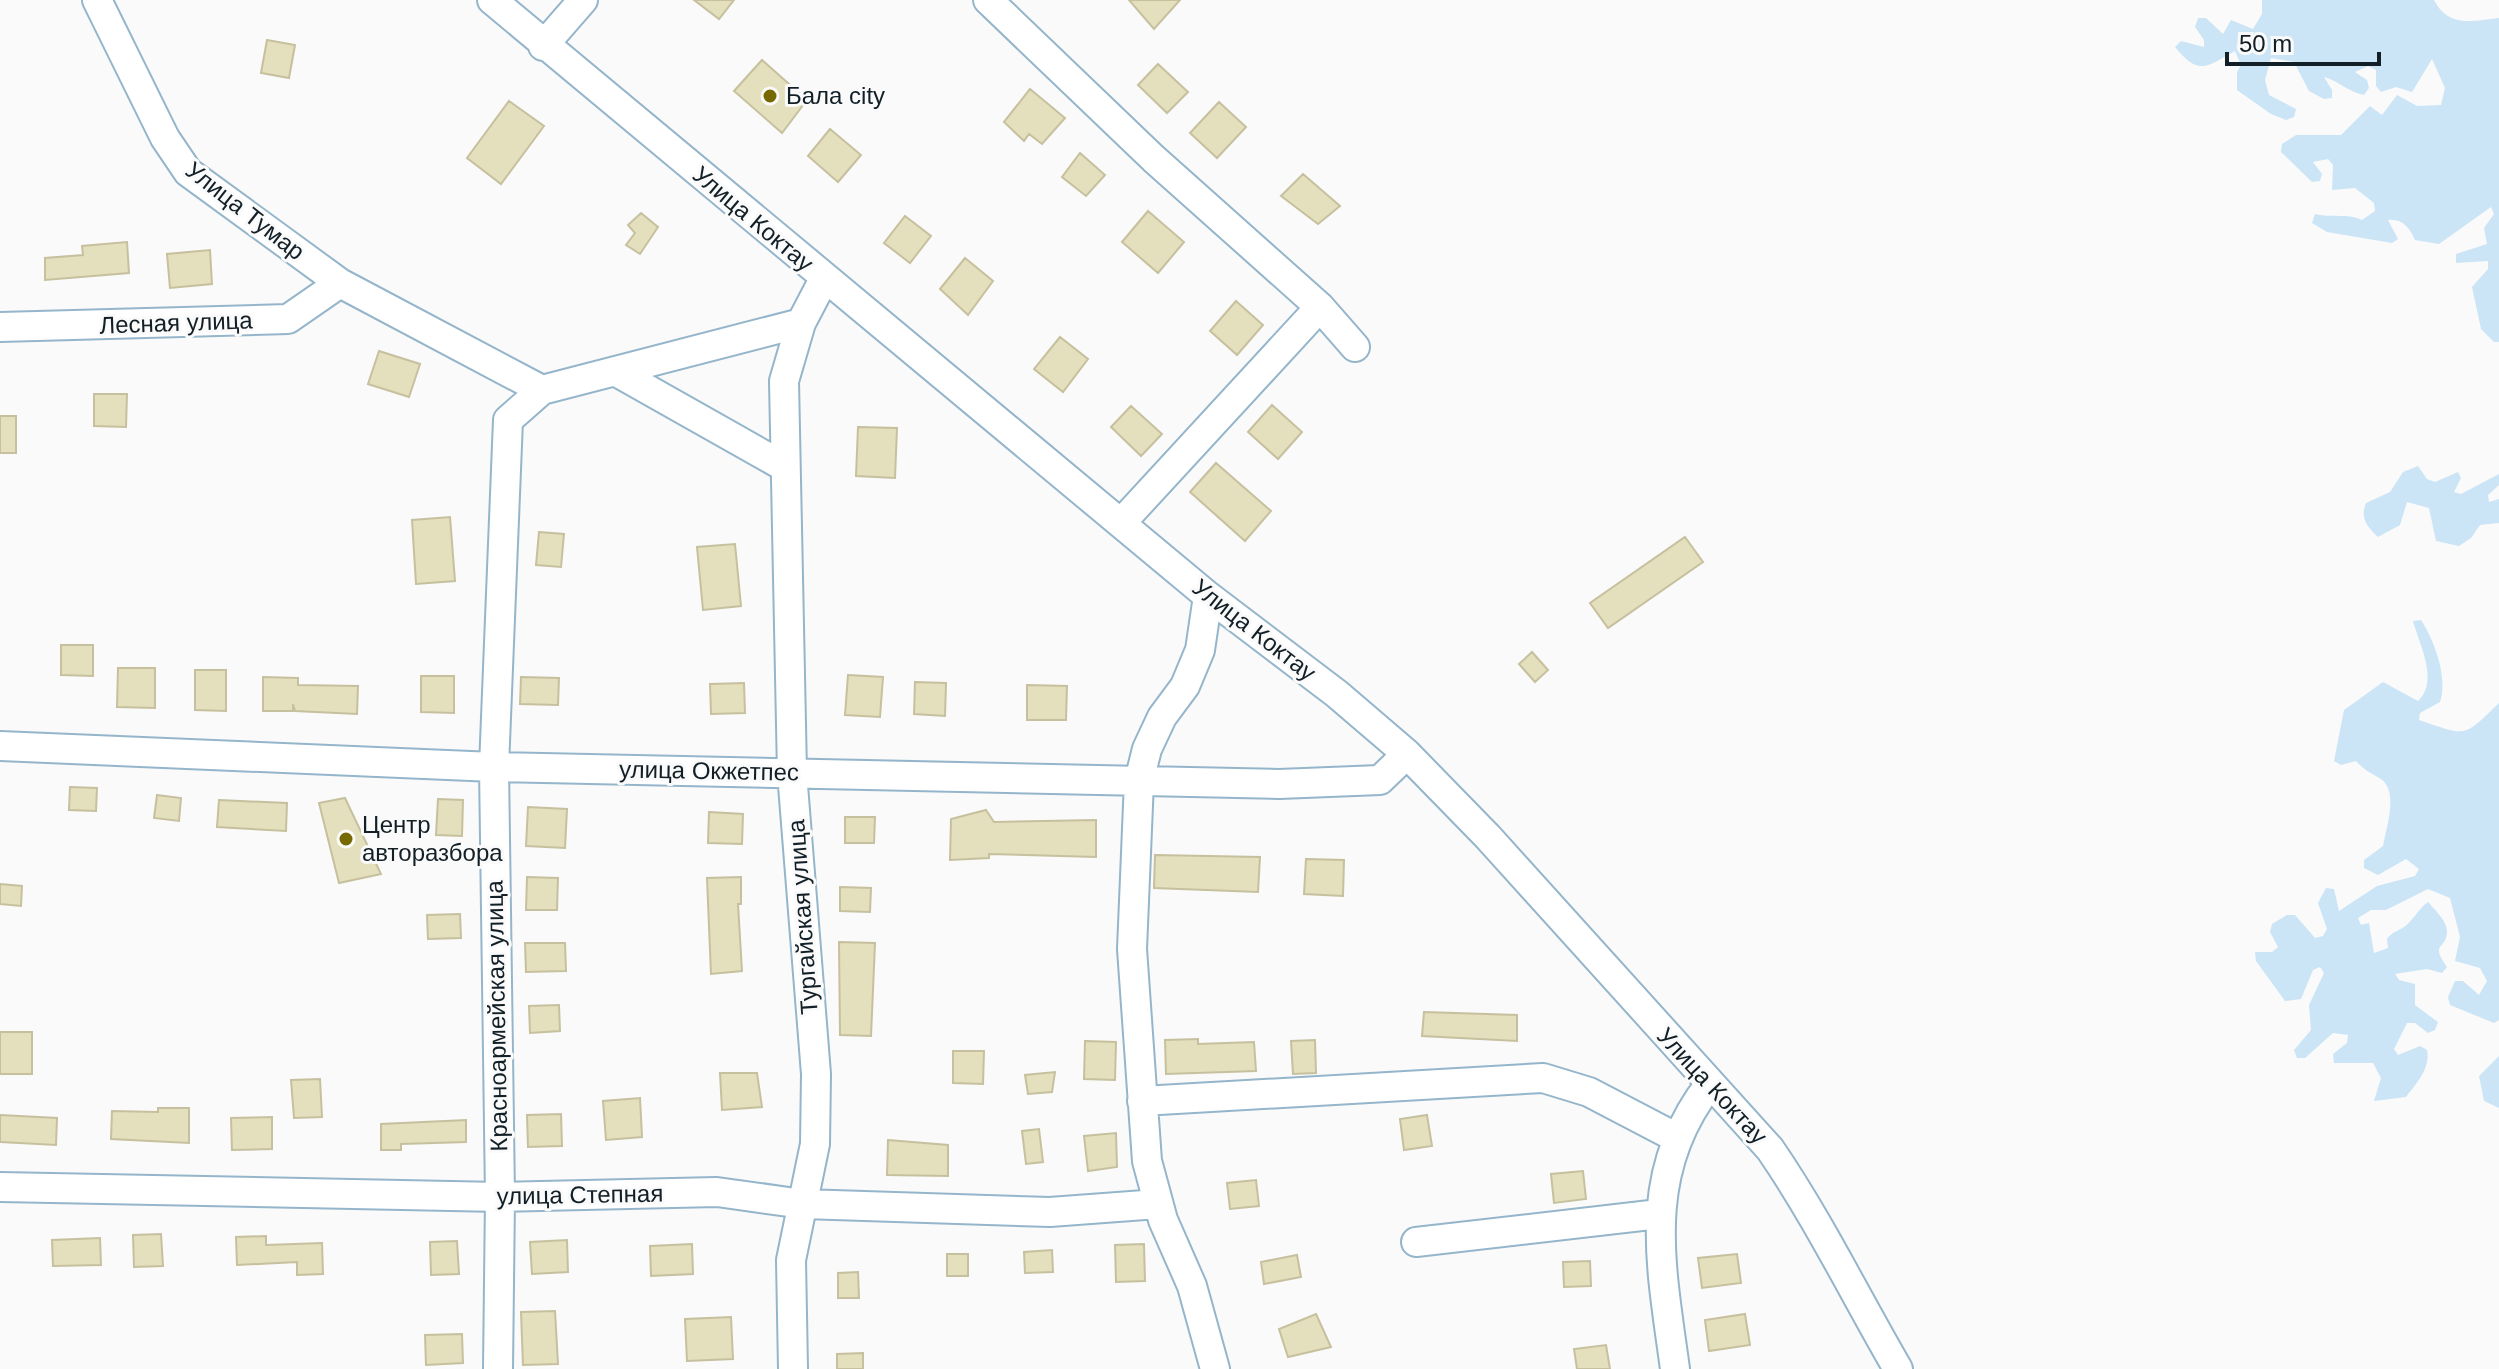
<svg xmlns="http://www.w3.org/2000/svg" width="2499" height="1369" font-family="Helvetica,sans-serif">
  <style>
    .green { fill: #cbe5f7 }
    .building { fill: #e4dfbc; stroke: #c6c09e; stroke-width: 2 }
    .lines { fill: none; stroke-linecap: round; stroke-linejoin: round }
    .minor-casing { stroke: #95b5cb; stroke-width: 32 }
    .minor { stroke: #fff; stroke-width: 28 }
    .poi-dot { fill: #776800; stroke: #f9faf9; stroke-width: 3 }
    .labels { text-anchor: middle; stroke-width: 6; stroke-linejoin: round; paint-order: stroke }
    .poi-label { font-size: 24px; fill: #121f27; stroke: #f9faf9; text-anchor: start }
    .street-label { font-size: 24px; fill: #121f27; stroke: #f9faf9 }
  </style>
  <rect width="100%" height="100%" fill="#f9faf9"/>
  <path class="green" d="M2262 0H2434C2449 28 2471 21 2499 18V342H2494L2481 329 2472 287 2488 269V261L2456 263V254L2487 244 2484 228 2494 214 2491 207 2439 244 2415 240C2410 228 2402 218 2388 220L2398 239 2392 243 2327 232 2312 223 2315 214C2330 218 2349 213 2362 220L2375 211 2374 203 2355 188 2332 190 2333 165 2328 159 2313 162 2322 174 2320 181 2312 182 2281 152 2282 144 2296 135H2341L2370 106 2382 115 2397 95 2417 106 2441 105 2445 88 2432 59 2412 92 2396 87 2381 92 2376 86V70L2368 66 2355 72 2367 80 2369 88 2364 95C2348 92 2339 81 2324 77L2332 90V98L2324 99 2309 91 2294 62 2271 58 2265 80 2269 95 2296 109 2294 117 2286 120 2271 114 2237 90V72L2241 65 2235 51C2208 66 2199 77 2175 47L2181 41 2204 47V40L2195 27 2198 18H2206L2223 34 2231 20 2253 29 2262 14Z
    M2418 466 2427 479 2435 482 2458 472 2461 478 2454 492 2461 494 2499 474V485L2488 495 2489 502 2499 499V523L2480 525 2471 538 2459 546 2436 541 2429 508 2407 502 2400 525 2378 537C2367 527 2360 518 2366 503L2390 492 2403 472Z
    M2421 620C2435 642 2448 677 2440 702L2420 713 2419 720C2467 736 2462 739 2499 703V1020L2494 1023 2450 1005 2448 997 2455 981H2463L2479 995 2487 981 2480 968 2455 961 2460 937 2450 898 2428 889 2386 910H2371L2358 918 2361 925 2369 923 2374 953 2388 948 2387 939C2392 932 2396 932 2404 927 2413 921 2418 909 2428 902 2434 909 2447 921 2447 931 2447 950 2429 942 2447 967L2442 973 2427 969 2395 974 2399 980 2415 984V1005L2438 1022 2435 1030 2428 1033 2415 1023H2407L2394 1049 2398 1055 2420 1046 2427 1050C2431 1068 2416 1084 2406 1097L2374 1101 2381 1078 2373 1063H2334L2333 1054 2347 1043 2348 1035 2333 1033 2305 1058H2297L2294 1050 2311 1030 2309 1005 2324 973 2320 967 2313 970 2301 999 2285 1001 2256 961 2255 952H2272L2278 947 2270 932 2272 924 2287 915H2295L2315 938 2323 936 2327 929 2318 903 2326 888 2334 889 2339 911 2377 886 2415 876 2419 869 2406 859 2378 875 2364 868V860L2383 846C2386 828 2399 792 2381 779 2371 773 2364 770 2356 761L2341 765 2334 761 2344 710 2383 682 2418 701C2439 681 2420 646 2413 621Z
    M2499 1056V1108L2484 1101 2479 1076Z"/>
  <path class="building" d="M694 0H734L719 19Z
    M1129 0H1180L1154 29Z
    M267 40 295 45 289 78 261 73Z
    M762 60 807 100 782 133 734 91Z
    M1158 64 1188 92 1167 113 1138 85Z
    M1030 89 1065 118 1042 144 1029 134 1024 141 1004 122Z
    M509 101 544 126 501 184 467 158Z
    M1219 102 1246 127 1217 158 1190 133Z
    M830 129 861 155 838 182 808 156Z
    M1080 153 1105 175 1086 196 1062 177Z
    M1303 174 1340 206 1318 224 1281 196Z
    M1148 211 1184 242 1158 273 1122 242Z
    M641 213 658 227 640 254 626 245 635 233 628 225Z
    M905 216 931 236 910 263 884 243Z
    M127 242 129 273 45 280V258L83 255 82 246Z
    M210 250 212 284 170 288 167 254Z
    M965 258 993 281 968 315 940 289Z
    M1236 301 1263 325 1237 355 1210 331Z
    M1060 337 1088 359 1063 392 1034 369Z
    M379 351 420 364 409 397 368 384Z
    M94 394H127L126 427 94 426Z
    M1272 405 1302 432 1278 459 1248 432Z
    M1131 406 1162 434 1141 456 1111 427Z
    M0 416H16V453H0Z
    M858 427 897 428 895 478 856 476Z
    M1216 463 1271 511 1245 541 1190 492Z
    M450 517 455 581 416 584 412 520Z
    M539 532 564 534 561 567 536 565Z
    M1685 537 1703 562 1608 628 1590 603Z
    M735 544 741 606 703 610 697 547Z
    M61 645H93V676L61 675Z
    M1532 652 1548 670 1535 682 1519 664Z
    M118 668H155V708L117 707Z
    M195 670H226V711L195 710Z
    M848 675 883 677 880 717 845 715Z
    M421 676H454V713L421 712Z
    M263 677 298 678V685L358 686 357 714 295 711 293 704V711H263Z
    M521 677 559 678 558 705 520 704Z
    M915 682 946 683 945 716 914 714Z
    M744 683 745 713 711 714 710 684Z
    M1027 685 1067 686 1066 720H1027Z
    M70 787 97 788 96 811 69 810Z
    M157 795 181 798 179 821 154 818Z
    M345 798 381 874 339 883 319 803Z
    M438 799 463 800 462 836 436 835Z
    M219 800 287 803 286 831 217 827Z
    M528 807 567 809 565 848 526 846Z
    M986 810 994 822 1096 820V857L989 854V858L950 860 951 819Z
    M709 812 743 814 742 844 708 843Z
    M845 817H875L874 843H845Z
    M1155 855 1260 857 1258 892 1154 888Z
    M1306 859 1344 860 1343 896 1304 894Z
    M527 877 558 878 557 910H526Z
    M741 877V904H738L742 971 711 974 707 878Z
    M0 884 22 886 21 906 0 904Z
    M840 887 871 888 870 912 840 911Z
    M460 914 461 938 428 939 427 915Z
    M839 942 875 943 871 1036 840 1035Z
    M525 943H565L566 971 526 972Z
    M559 1005 560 1031 530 1033 529 1006Z
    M1424 1012 1517 1015V1041L1422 1036Z
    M0 1032H32V1074H0Z
    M1198 1039V1044L1254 1042 1256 1071 1166 1074 1165 1040Z
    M1315 1040 1316 1073 1293 1074 1291 1041Z
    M1085 1041 1116 1042 1115 1080 1084 1079Z
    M953 1051H984L983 1084 953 1083Z
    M1055 1072 1052 1092 1028 1094 1025 1075Z
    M720 1073H757L762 1107 722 1110Z
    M320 1079 322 1117 294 1118 291 1080Z
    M640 1098 642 1137 606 1140 603 1101Z
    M158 1108H189V1143L111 1139 112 1111 158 1112Z
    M561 1114 562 1146 528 1147 527 1115Z
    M0 1115 57 1118 56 1145 0 1142Z
    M1427 1115 1432 1146 1404 1150 1400 1119Z
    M272 1117V1149L232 1150 231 1118Z
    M466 1120V1142L401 1144V1150H381V1124Z
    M1039 1129 1043 1162 1026 1164 1022 1131Z
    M1116 1133 1117 1167 1088 1171 1084 1136Z
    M888 1140 948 1145V1176L887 1175Z
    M1583 1171 1586 1199 1554 1203 1551 1174Z
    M1256 1180 1259 1206 1230 1209 1227 1183Z
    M161 1234 163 1266 134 1267 133 1235Z
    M266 1236V1245L322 1243 323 1274 297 1275V1262L237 1265 236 1237Z
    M100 1238 101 1265 53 1266 52 1240Z
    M567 1240 568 1272 532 1274 530 1242Z
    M457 1241 459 1274 431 1275 430 1242Z
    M692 1244 693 1274 651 1276 650 1246Z
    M1144 1244 1145 1281 1116 1282 1115 1245Z
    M1052 1250 1053 1272 1025 1273 1024 1252Z
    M947 1254H968V1276H947Z
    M1737 1254 1741 1283 1702 1288 1698 1258Z
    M1297 1255 1301 1277 1264 1284 1261 1262Z
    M1590 1261 1591 1286 1564 1287 1563 1262Z
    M858 1272 859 1298H838V1273Z
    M555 1311 558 1364 523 1365 521 1312Z
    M1316 1314 1331 1347 1288 1357 1279 1329Z
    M1745 1314 1750 1345 1709 1351 1705 1320Z
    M731 1317 733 1359 687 1361 685 1319Z
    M462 1334 463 1363 426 1365 425 1335Z
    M1606 1345 1610 1369H1577L1574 1349Z
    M863 1353V1369H837V1354Z"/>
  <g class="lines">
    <defs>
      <path id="minor" d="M97 0 165 138 188 172 340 283 542 390 801 323
        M492 0 1208 596 1337 694 1407 754 1488 837 1770 1149C1818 1219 1855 1295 1898 1369
        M988 0 1154 159 1320 307 1355 347
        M543 46 583 0
        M0 327 288 319 340 283
        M615 371 785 467
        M1121 523 1320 307
        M1208 596 1200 650 1185 686 1162 717 1147 749 1139 781 1132 949 1147 1161 1163 1220 1192 1286 1215 1369
        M0 746 494 767 1279 784 1380 780 1407 754
        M1142 1101 1543 1078 1589 1092 1677 1138
        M0 1187 500 1197 717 1192 803 1204 1050 1212 1158 1204
        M1416 1242 1659 1214
        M498 1369 500 1197 494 767 508 420 542 390
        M793 1369 791 1260 815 1144 816 1074 792 773 784 381 801 323 824 279
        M1675 1369C1661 1265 1640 1173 1710 1084"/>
    </defs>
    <use href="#minor" class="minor-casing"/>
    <use href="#minor" class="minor"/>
  </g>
  <g class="poi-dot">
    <circle cx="770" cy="96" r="8"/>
    <circle cx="346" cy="839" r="8"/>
  </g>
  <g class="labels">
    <g class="poi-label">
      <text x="786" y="104">Бала city</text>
      <text x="362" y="833">Центр<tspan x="362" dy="28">авторазбора</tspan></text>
    </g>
    <g class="street-label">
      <text transform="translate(245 211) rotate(38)" y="8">Улица Тумар</text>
      <text transform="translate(753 219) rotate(40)" y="8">Улица Коктау</text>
      <text transform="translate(176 323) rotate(-2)" y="8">Лесная улица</text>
      <text transform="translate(1254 630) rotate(38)" y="8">Улица Коктау</text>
      <text transform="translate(709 771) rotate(1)" y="8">улица Окжетпес</text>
      <text transform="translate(803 917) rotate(-94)" y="8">Тургайская улица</text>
      <text transform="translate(497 1016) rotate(-91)" y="8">Красноармейская улица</text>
      <text transform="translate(1712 1086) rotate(47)" y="8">Улица Коктау</text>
      <text transform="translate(580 1195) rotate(-1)" y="8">улица Степная</text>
    </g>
  </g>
  <path d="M2227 52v12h152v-12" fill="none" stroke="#121f27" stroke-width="4"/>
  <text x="2239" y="52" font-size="24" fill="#121f27" stroke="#f9faf9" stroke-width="6" paint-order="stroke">50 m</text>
</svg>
